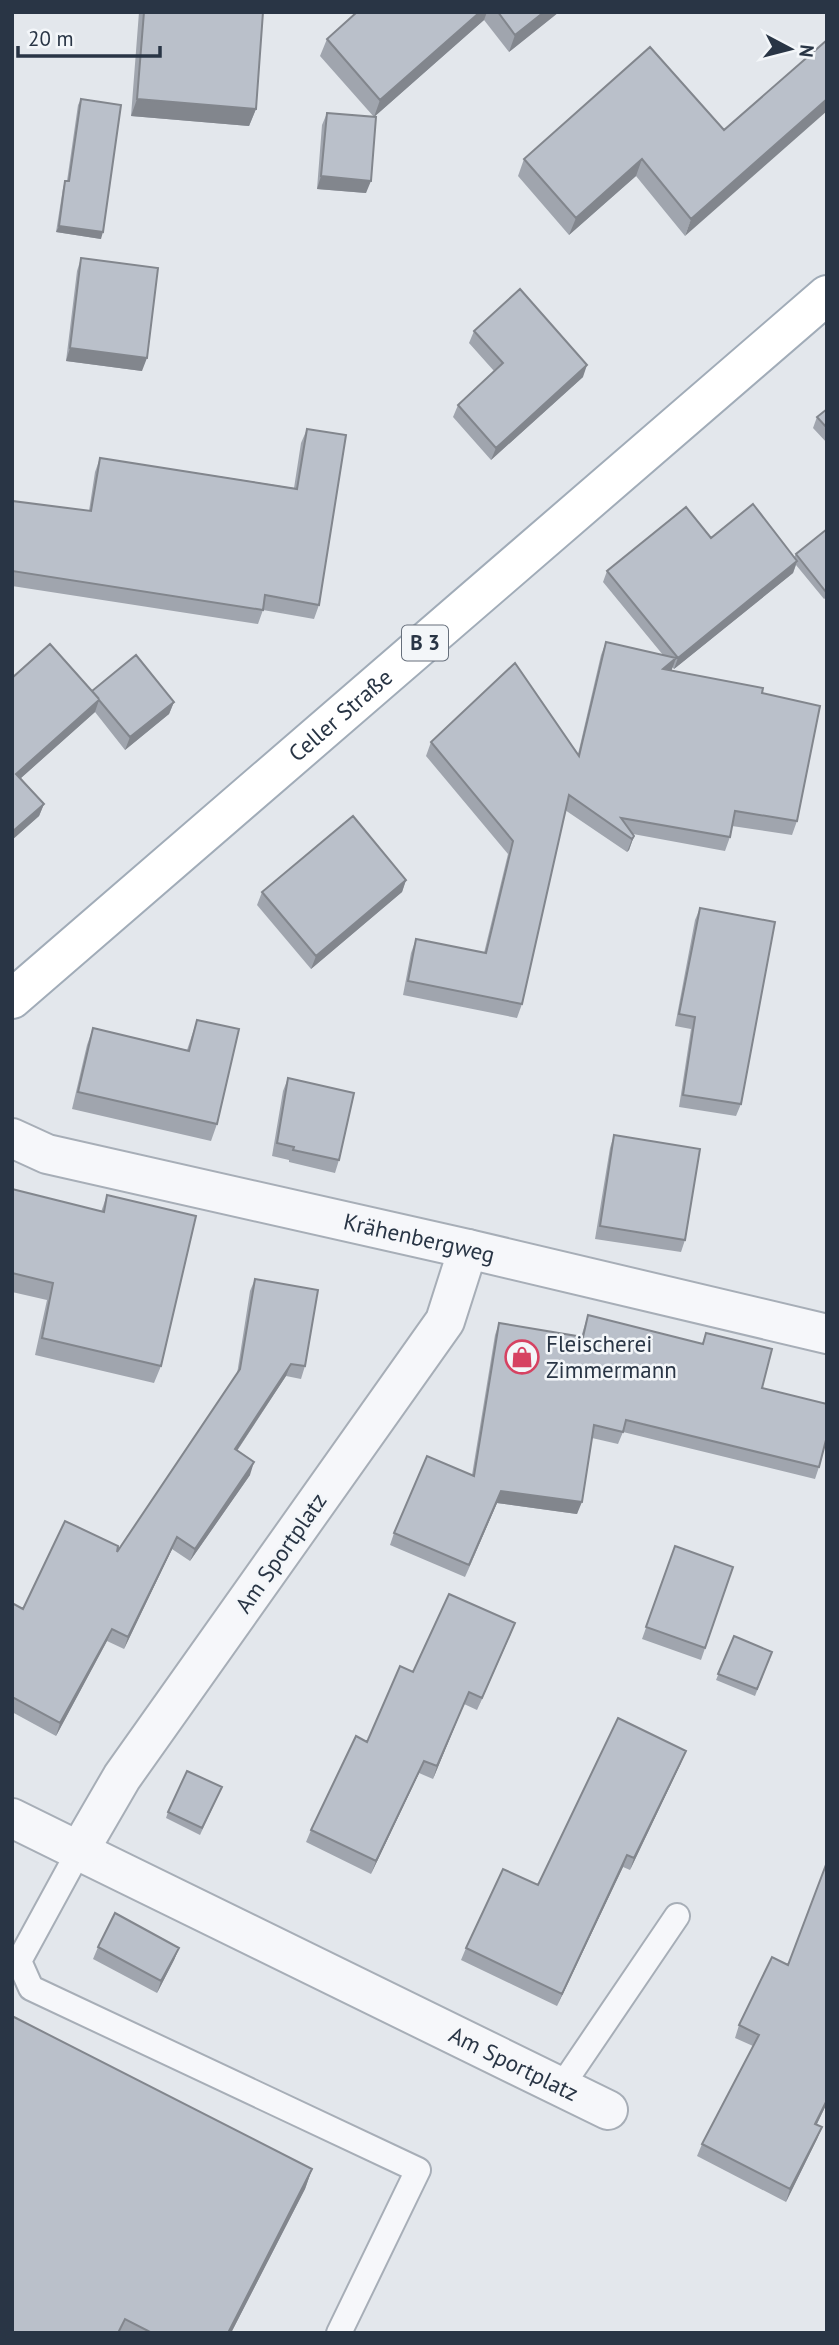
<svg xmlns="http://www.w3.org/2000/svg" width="839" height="2345" font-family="'PT Sans',sans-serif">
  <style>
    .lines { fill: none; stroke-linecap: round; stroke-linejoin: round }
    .lane-casing { stroke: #a7aeb7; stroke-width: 28 }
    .street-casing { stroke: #a7aeb7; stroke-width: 42 }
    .primary-casing { stroke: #a1acb8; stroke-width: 42 }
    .lane { stroke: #f6f7fa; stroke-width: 24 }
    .street { stroke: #f6f7fa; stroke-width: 38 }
    .primary { stroke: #fff; stroke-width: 38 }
    .wall { fill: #a0a5ae }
    .shaded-wall { fill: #82868d }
    .building { fill: #bac0ca; stroke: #82868d; stroke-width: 2 }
    .labels { text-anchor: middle; stroke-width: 5; stroke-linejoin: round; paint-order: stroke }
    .shield { fill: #f3f6f9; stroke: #666f7b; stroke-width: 2 }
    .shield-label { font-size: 21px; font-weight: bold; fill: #293545 }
    .street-label { font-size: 23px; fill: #293545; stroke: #f3f6f9 }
    .poi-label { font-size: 23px; fill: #293545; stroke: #f3f6f9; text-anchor: start }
  </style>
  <rect width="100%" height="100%" fill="#e3e7ec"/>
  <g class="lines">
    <defs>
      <path id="lane" d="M79 1851 19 1961 31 1988 418 2170 339 2333
        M561 2087 677 1916"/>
      <g id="street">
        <path id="s1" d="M12 1138 47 1154 468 1249 827 1334"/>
        <path id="s2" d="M468 1249 445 1321 122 1777 79 1851 608 2110"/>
        <path d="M12 1818 79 1851"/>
      </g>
      <g id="primary">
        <path id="s3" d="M12 999 827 295"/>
      </g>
    </defs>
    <use href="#lane" class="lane-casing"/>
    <use href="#street" class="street-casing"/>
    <use href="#primary" class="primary-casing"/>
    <use href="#lane" class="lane"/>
    <use href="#street" class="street"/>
    <use href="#primary" class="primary"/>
  </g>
  <path class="wall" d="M139 12H263L256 109 249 126 131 116Z
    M357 12H559L509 52 484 20 374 117 366 193 317 189 322 125 327 113 374 117 320 56 327 39Z
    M81 99 101 239 56 232 63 188 65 181H67L78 105Z
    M724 130 685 236 636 176 569 235 518 176 524 159Z
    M81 258 142 371 66 361 77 271Z
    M474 331 583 377 491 460 453 417 458 405 494 371 469 343Z
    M827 409V443L813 428 817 417Z
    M307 429 319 605 314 619 263 610 258 624 12 586V501L89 511 95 472 100 458 294 488 301 443Z
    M827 529V597L824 599 796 565 793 573 674 669 672 667 671 671 762 693 797 821 792 835 732 826 730 837 725 851 633 834 634 836 629 850 627 852 565 810 522 1004 517 1018 403 995 411 953 416 939 484 953 508 854 426 756 431 742 578 754 601 655 606 642 663 655 603 582 607 571 711 538 794 557 796 554Z
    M12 678 92 691 174 702 169 714 125 750 95 712 21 778 44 804 39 816 12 840Z
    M406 880 402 892 311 969 257 905 262 892Z
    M700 908 741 1104 736 1116 679 1107 691 1029 675 1026 695 920Z
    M197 1020 217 1124 211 1141 72 1109 87 1045 93 1028 187 1050Z
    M288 1078 339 1160 335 1173 289 1162V1160L272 1156 283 1091Z
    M614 1135 685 1240 681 1252 595 1239 610 1148Z
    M12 1189 101 1212 107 1195 161 1366 154 1383 35 1355 47 1300 12 1292Z
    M255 1279 305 1366 301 1379 286 1376 237 1451 250 1475 190 1561 172 1549 124 1649 107 1641 56 1736 12 1712V1603L23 1609 117 1552 237 1374 250 1291Z
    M588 1315 702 1344 706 1333 762 1388 819 1467 815 1479 623 1432 618 1444 592 1438 577 1514 497 1503 465 1577 390 1545 394 1533 472 1475 495 1335 499 1323 581 1337Z
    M675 1546 733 1567 701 1660 642 1639Z
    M515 1623 477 1710 464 1704 433 1779 419 1773 371 1874 306 1842 311 1830 367 1742 413 1672Z
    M734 1636 772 1652 755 1696 716 1680Z
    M681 1763 630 1870 623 1867 557 2006 461 1960 466 1948Z
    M219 1794 200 1835 166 1818 168 1812Z
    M827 1862V2103L817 2124 822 2127 817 2139 786 2202 697 2156 702 2144 753 2046 735 2038 739 2025 788 1965Z
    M98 1947 179 1948 174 1960 157 1993 93 1959Z
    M312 2169 305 2189 231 2333H12Z"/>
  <path class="shaded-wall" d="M480 12H487L484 20 374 117 380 100Z
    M544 12H559L509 52 515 35Z
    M137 99 256 109 249 126 131 116Z
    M827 99V111L685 236 691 219Z
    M642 159 636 176 569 235 576 218Z
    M321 176 371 181 366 193 317 189Z
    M59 226 103 232 101 239 56 232Z
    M70 348 147 358 142 371 66 361Z
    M587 365 583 377 491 460 496 448Z
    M797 561 793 573 674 669 678 658Z
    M676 658 671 672 663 669Z
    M99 700 95 712 12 786 16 774Z
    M174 702 169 714 125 750 130 737Z
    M44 804 39 816 12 840V832Z
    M634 836 629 850 627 852 632 839Z
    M406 880 402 892 311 969 316 956Z
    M291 1364 286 1376 230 1461 235 1449Z
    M254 1462 250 1475 190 1561 195 1549Z
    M501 1491 582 1502 577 1514 497 1503 465 1577Z
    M177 1537 172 1549 124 1649 128 1637Z
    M515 1623 510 1636 477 1710 482 1698Z
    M112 1629 107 1641 56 1736 60 1723Z
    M469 1692 464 1704 433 1779 437 1766Z
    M686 1751 681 1763 630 1870 634 1858Z
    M424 1761 419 1773 371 1874 376 1861Z
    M627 1855 623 1867 557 2006 562 1994Z
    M179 1948 174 1960 157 1993 161 1981Z
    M827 2100V2103L811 2136 815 2124Z
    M822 2127 817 2139 786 2202 790 2189Z
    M312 2169 305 2189 231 2333H228Z"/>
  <path class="building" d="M144 12H263L256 109 137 99Z
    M357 12H480L380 100 327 39Z
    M498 12H544L515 35Z
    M827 40V99L691 219 642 159 576 218 524 159 650 47 724 130Z
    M81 99 121 105 103 232 59 226 65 181H69Z
    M327 113 376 117 371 181 321 176Z
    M81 258 158 268 147 358 70 348Z
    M520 289 587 365 496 448 458 405 503 363 474 331Z
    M827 409V428L817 417Z
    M307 429 346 435 319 605 265 595 263 610 12 571V501L91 511 100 458 297 489Z
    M753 504 797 561 678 658 607 571 686 507 711 538Z
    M827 529V592H826L796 554Z
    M606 642 676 658 663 669 763 688 762 693 820 706 797 821 735 811 730 837 621 818 634 836 632 839 569 795 522 1004 408 981 416 939 486 953 513 841 431 742 515 663 579 756Z
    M50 644 99 699 92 691 136 655 174 702 130 737 99 700 16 774 44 804 12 832V678Z
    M353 816 406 880 316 956 262 892Z
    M700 908 775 922 741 1104 683 1095 695 1017 679 1014Z
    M197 1020 239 1029 217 1124 78 1092 93 1028 189 1051Z
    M288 1078 354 1093 339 1160 293 1150 294 1147 277 1143Z
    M614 1135 700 1149 685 1240 600 1226Z
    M12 1189 104 1212 107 1195 196 1216 161 1366 42 1338 53 1283 12 1273Z
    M255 1279 318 1290 305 1366 291 1364 235 1449 254 1462 195 1549 177 1537 128 1637 112 1629 60 1723 12 1697V1603L23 1609 65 1521 118 1546 117 1552 240 1369Z
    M588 1315 703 1344 706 1333 772 1349 762 1388 827 1404V1436L819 1467 626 1420 623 1432 594 1425 582 1502 501 1491 469 1565 394 1533 427 1456 474 1476 499 1323 583 1337Z
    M675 1546 733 1567 705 1648 646 1627Z
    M449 1594 515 1623 482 1698 469 1692 437 1766 424 1761 376 1861 311 1830 356 1736 367 1742 400 1666 413 1672Z
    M734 1636 772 1652 757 1689 718 1674Z
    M618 1718 686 1751 634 1858 627 1855 562 1994 466 1948 503 1869 538 1885Z
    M187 1771 222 1787 202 1828 168 1812Z
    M827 1862V2100L815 2124 822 2127 790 2189 702 2144 759 2035 739 2025 772 1957 788 1965Z
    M115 1913 179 1948 161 1981 98 1947Z
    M12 2016 312 2169 228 2333H152L125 2319 118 2333H12Z"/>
  <defs>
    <symbol id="shop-ring" viewBox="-11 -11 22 22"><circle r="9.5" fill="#f3f6f9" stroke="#d64262" stroke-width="1.5"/><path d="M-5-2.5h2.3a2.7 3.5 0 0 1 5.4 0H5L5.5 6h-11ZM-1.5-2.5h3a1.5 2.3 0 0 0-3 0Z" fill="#d64262"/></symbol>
  </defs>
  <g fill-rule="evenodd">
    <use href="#shop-ring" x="503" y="1338" width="38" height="38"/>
  </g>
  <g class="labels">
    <rect class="shield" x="402" y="625.5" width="46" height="35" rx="5"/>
    <g class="shield-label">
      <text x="425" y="650">B 3</text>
    </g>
    <g class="street-label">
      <text dy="8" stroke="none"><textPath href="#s3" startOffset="434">Celler Straße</textPath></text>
      <text dy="8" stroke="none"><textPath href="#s1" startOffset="420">Krähenbergweg</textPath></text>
      <text transform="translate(281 1553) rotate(-55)" y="8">Am Sportplatz</text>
      <text dy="8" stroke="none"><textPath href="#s2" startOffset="1204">Am Sportplatz</textPath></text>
    </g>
    <g class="poi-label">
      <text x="546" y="1352">Fleischerei<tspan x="546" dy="26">Zimmermann</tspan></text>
    </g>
  </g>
  <rect width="839" height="2345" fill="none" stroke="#293545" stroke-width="28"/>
  <g transform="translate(790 49) rotate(97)" stroke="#f3f6f9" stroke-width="5" paint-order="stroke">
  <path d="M0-5L12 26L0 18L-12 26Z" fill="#293545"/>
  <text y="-10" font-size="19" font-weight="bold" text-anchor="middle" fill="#293545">N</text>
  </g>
  <path d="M18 46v10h142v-10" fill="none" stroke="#293545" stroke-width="3.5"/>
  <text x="28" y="46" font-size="21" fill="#293545" stroke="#f3f6f9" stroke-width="5" paint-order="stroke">20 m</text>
</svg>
